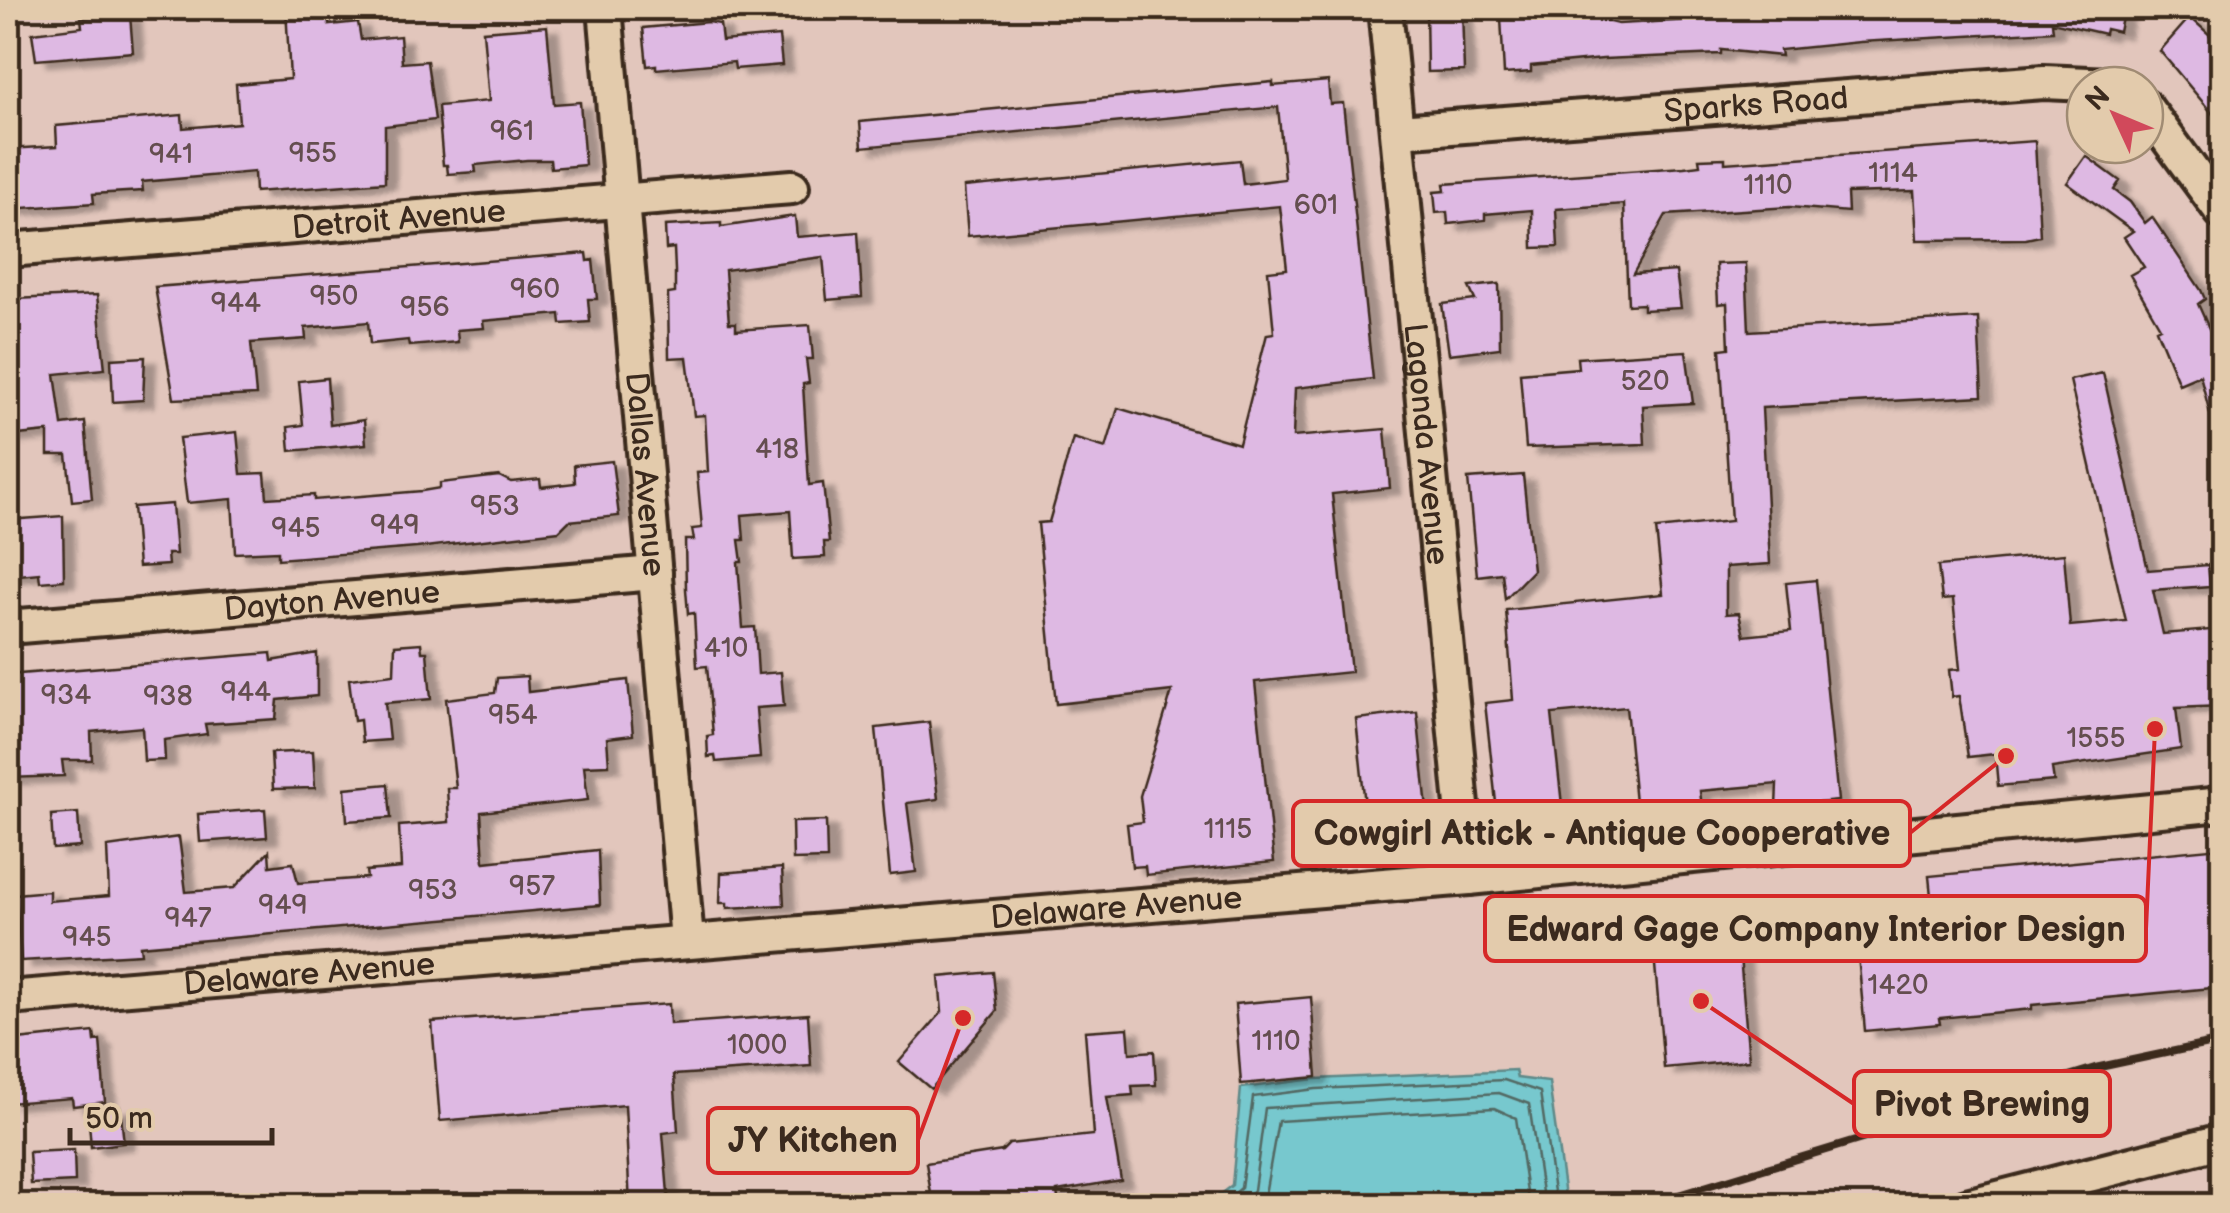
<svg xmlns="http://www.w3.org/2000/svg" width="2230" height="1213" font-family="'Balsamiq Sans',sans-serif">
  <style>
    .water { fill: #77c8ce; stroke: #5f8988; stroke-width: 2.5 }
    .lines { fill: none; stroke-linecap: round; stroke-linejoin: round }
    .shore { stroke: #536964; stroke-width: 2.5 }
    .building { fill: #deb9e3; stroke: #3b2a1e; stroke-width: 2.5; filter: url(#shadow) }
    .minor-casing { stroke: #3b2a1e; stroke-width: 40 }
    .minor { stroke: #e3cbac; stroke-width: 32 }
    .rail { stroke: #3b2a1e; stroke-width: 8 }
    .labels { text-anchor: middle; stroke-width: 8; stroke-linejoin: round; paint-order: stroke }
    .number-label { font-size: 28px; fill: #644e4f }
    .street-label { font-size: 32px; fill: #3b2a1e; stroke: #e3cbac }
    .leader { fill: none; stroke: #d62828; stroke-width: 4 }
    .callout-dot { fill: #d62828; stroke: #e3cbac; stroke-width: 4 }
    .callout { fill: #e3cbac; stroke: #d62828; stroke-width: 4 }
    .callout-label { font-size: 35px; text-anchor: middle; font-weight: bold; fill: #3b2a1e }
  </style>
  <defs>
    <filter id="shadow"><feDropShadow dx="11" dy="6" stdDeviation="2.5" flood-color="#0004"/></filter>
  </defs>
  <rect width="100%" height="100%" fill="#e2c6bc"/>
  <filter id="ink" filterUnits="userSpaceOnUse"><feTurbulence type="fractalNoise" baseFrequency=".01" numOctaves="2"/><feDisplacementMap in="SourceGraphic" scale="20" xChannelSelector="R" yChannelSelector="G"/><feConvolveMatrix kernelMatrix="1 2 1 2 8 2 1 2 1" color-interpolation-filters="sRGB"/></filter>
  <g filter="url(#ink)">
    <path class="water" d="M1515 1070 1517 1078 1549 1082 1566 1203 1206 1205 1232 1185 1241 1088 1315 1079Z"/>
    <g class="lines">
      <path class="shore" d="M1220 1206 1241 1188 1253 1097 1316 1089 1504 1080 1540 1092 1556 1206
        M1242 1206 1254 1190 1265 1108 1499 1093 1529 1104 1544 1206
        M1263 1206 1278 1121 1494 1108 1516 1118 1529 1206"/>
    </g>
    <path class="building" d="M286 8H328L329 25 358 22 361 40 400 36 402 63 427 61 435 120 385 126V182L255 192 254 172 142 182 143 191 93 194 94 203 9 209 8 149 57 146 56 126 182 115 183 128 239 123 236 84 290 79Z
      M1426 8H1462L1464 71 1427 72Z
      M1598 8 1597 19 1618 24 1710 19V13L1759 8H2124L2119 32 2106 29 2105 34 2052 22 2053 31 1860 42 1780 50 1781 56 1721 50V54L1603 59 1531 66V72L1504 74 1501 18Z
      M130 15 133 52 36 60 32 33 82 27 81 18Z
      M2190 17 2222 46V125L2160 51Z
      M708 22 720 24 722 41 779 36 782 65 735 69 734 62 656 69V65L647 66 643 28Z
      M547 26 554 104 580 102 585 165 551 168 550 160H527L475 165 476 172 448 174 447 165H443L438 106 489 101 483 31Z
      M1328 81 1330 104 1343 103 1373 379 1295 388 1293 437 1385 429 1390 488 1332 494 1351 672 1255 682 1274 862 1146 875 1145 866 1132 867 1127 824 1143 822 1140 796 1172 691 1056 704 1038 523 1049 522 1073 438 1106 448 1118 408 1239 444 1267 334 1274 333 1268 271 1287 269 1280 206 968 236 964 187 1240 160 1243 184 1285 179 1278 107 862 147 860 122 1273 82V86Z
      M2035 141 2040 236 2026 239 1917 240 1914 191 1847 193 1848 212 1790 207 1666 215 1633 274 1676 271 1681 308 1643 310V304L1628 305 1624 204 1556 209 1558 247 1533 248 1532 210 1485 214V220L1448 224 1447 212 1436 213 1434 192 1445 191 1444 184 1684 167 1700 165 1699 159 1725 158V163Z
      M2086 156 2120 181 2114 190 2130 202 2145 223 2152 217 2201 290 2205 299 2198 304 2211 333 2222 344V432L2215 433 2200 375 2179 384 2156 329 2160 327 2130 275 2144 267 2124 237 2133 231 2067 183Z
      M795 216 797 237 858 232 862 297 827 300 823 257 725 270 729 323H736V330L810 325 813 359H806L809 383 803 384 809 485 823 483 829 542H824L825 557 793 559 790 511 742 515 744 540H739L742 562H738L743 628 755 627 758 674 781 672 784 706 756 708 760 758 716 762 715 756 708 757 707 736 713 735 707 666 697 667 694 613 688 614 686 589 685 540H694L692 529 702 528 697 473 708 472 705 415 694 416 687 357 669 358 668 294 675 293V271L674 248 666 249 665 226 721 223V227Z
      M587 253 588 261 593 260 597 299H588L590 322 561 324 560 314 483 321 484 328 457 330 458 342 409 346 408 340 370 344 368 322 305 328 306 339 251 343 256 395 174 399 155 287Z
      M1746 263 1749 331 1978 318 1982 396 1762 408 1770 564 1726 567V614L1739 613 1744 636 1791 631 1786 583 1816 580 1838 801 1776 807 1777 784 1700 791 1703 816 1637 823 1626 707 1552 714 1565 832 1500 839 1485 703 1513 700 1506 610 1663 594 1656 529 1731 521 1720 349 1729 348 1727 303 1718 304 1716 264Z
      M1499 284 1500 348 1449 354 1442 304 1475 300 1469 287Z
      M97 295 105 369 55 374 62 425 85 422 92 499 72 501 67 455H48V432L8 436V404H15L13 372H18L13 309 15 299Z
      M1686 351 1693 403 1643 406 1645 444 1526 448 1520 373 1578 368 1577 358Z
      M145 357 143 400 113 402 111 359Z
      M2103 373 2148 570 2208 565 2210 586 2153 590 2163 634 2222 629V706L2176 708 2181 749 2052 768 2054 781 1998 786 1995 754 1968 757 1959 696 1952 697 1949 670 1960 669 1953 599 1942 600 1938 566 2064 554 2070 626 2126 621 2070 380Z
      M327 378 330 425 364 420 366 444 290 451 288 427 303 425 299 381Z
      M237 432 241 474 265 473 267 498 314 495V500L422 491 440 488V483L499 476 511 482 540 479 541 487 575 483 574 465 612 461 619 516 569 521 559 531 417 548 278 559V551L235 553 232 499 187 503 179 438Z
      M1523 475 1533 570 1505 599 1502 573 1477 576 1468 479Z
      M172 504 176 554H167L168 565 138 567 133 507Z
      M63 516 64 580 40 582 39 573 8 576V520Z
      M421 643 422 652H427L431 699 385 703 389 740 362 742 360 720 354 721 349 679 394 674 395 645Z
      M271 653 272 661 317 653V696L278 700 276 719 205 724 207 734 164 740 165 760 144 761 142 727 91 732 92 760H62L64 776 8 778V675Z
      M527 676 528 692 628 680 633 735 607 738 609 765 584 766 588 800 481 812 484 862 598 850 600 905 140 946 141 954 21 961 16 894 49 891V901L109 896 107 847 179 837 186 892 234 888 269 851 270 866 293 863 298 883 367 878 366 871 401 868 399 826 449 822 447 788H456L446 699 495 693 497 678Z
      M1417 712 1431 847 1370 853 1356 719Z
      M929 722 938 799 907 803 916 872 890 875 876 728Z
      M313 751 315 788 273 789 271 753Z
      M388 784 391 818 347 821 345 788Z
      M265 809 267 837 200 842 198 814Z
      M78 813 80 847 53 849 51 815Z
      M826 821 827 859 793 860 792 822Z
      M2220 848 2222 987 2032 1005V1009L1939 1018 1940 1024 1865 1031 1857 944 1935 936 1929 876Z
      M782 868 784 905 727 908V903H720L721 873Z
      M1738 933 1749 1060 1664 1068 1653 942Z
      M993 972 997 1011 931 1089 899 1062 942 1012 939 977Z
      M1311 997 1317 1077 1241 1084 1235 1004Z
      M669 1004 670 1024 808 1014 811 1066 674 1075 678 1131 663 1133 669 1206H630L625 1105 440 1121 432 1022Z
      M1128 1028 1130 1053 1154 1051 1156 1085 1132 1086 1133 1095 1107 1097 1121 1180 1057 1191 1059 1206H933L926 1163 1002 1151 1009 1144 1093 1135 1085 1031Z
      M94 1032 95 1041 100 1040 105 1102 73 1106 72 1098 8 1103V1041Z
      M120 1107 124 1143 91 1147 88 1110Z
      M74 1150 75 1182 31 1184 29 1152Z"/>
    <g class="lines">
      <defs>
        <g id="minor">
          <path id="s1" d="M605 8 687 940"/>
          <path id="s2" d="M1385 8 1469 878"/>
          <path d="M2145 107 2222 212"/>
          <path id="s3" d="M1399 131 2044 82 2110 85"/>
          <path id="s4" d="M8 250 792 187"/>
          <path id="s5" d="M8 627 655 573"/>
          <path id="s6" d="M8 998 1469 878 2222 804"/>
          <path d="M1967 1206 2222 1141"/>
        </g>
      </defs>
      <use href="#minor" class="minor-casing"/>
      <use href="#minor" class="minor"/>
      <path class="rail" d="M1642 1206 2095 1068 2222 1041"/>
    </g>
  </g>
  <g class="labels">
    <g class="number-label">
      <text x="512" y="140">961</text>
      <text x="313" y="162">955</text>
      <text x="171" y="163">941</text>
      <text x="1893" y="182">1114</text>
      <text x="1768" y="194">1110</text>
      <text x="1316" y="214">601</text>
      <text x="535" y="298">960</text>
      <text x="334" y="305">950</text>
      <text x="236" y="312">944</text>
      <text x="425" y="316">956</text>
      <text x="1645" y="390">520</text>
      <text x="777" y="458">418</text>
      <text x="495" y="515">953</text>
      <text x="395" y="534">949</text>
      <text x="296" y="537">945</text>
      <text x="726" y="657">410</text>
      <text x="246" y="701">944</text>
      <text x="66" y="704">934</text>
      <text x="168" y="705">938</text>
      <text x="513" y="724">954</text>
      <text x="2096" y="747">1555</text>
      <text x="1228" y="838">1115</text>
      <text x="532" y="895">957</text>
      <text x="433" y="899">953</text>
      <text x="283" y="914">949</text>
      <text x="188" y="927">947</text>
      <text x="87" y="946">945</text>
      <text x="1898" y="994">1420</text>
      <text x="1276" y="1050">1110</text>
      <text x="757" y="1054">1000</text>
    </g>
    <g class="street-label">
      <text dy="11" stroke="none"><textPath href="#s3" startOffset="358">Sparks Road</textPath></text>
      <text dy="11" stroke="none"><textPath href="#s4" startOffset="392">Detroit Avenue</textPath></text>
      <text dy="11" stroke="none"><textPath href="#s2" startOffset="438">Lagonda Avenue</textPath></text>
      <text dy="11" stroke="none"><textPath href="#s1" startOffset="468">Dallas Avenue</textPath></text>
      <text dy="11" stroke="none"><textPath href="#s5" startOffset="325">Dayton Avenue</textPath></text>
      <text dy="11" stroke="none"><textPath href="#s6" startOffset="1112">Delaware Avenue</textPath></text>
      <text dy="11" stroke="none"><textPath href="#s6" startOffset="302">Delaware Avenue</textPath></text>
    </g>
  </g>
  <path class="leader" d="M2006 756L1910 833M2155 729L2146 929M1701 1001L1854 1104M963 1018L918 1140"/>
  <g class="callout-dot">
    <circle cx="2006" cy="756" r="10"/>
    <circle cx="2155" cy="729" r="10"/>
    <circle cx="1701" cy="1001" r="10"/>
    <circle cx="963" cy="1018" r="10"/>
  </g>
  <g class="callout">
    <rect x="1293" y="801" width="617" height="65" rx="10"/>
    <rect x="1485" y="896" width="661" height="65" rx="10"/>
    <rect x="1854" y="1071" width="256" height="65" rx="10"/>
    <rect x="708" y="1108" width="210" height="65" rx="10"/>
  </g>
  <g class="callout-label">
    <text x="1602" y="845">Cowgirl Attick - Antique Cooperative</text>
    <text x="1816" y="941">Edward Gage Company Interior Design</text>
    <text x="1982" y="1116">Pivot Brewing</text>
    <text x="813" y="1152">JY Kitchen</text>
  </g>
  <rect width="2230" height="1213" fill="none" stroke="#e3cbac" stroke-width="40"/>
  <rect x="20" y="20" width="2190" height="1173" fill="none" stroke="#3b2a1e" stroke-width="4" filter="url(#ink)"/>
  <g transform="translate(2115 115) rotate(314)"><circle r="48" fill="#e3cbac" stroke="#a08b73" stroke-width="2.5"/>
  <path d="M0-8L18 38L0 25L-18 38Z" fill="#d1495b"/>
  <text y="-15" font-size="28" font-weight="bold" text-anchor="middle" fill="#3b2a1e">N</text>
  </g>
  <path d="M70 1128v15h202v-15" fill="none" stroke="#3b2a1e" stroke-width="5"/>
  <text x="85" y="1128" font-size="30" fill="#3b2a1e" stroke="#e3cbac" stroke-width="8" paint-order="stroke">50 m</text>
</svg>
